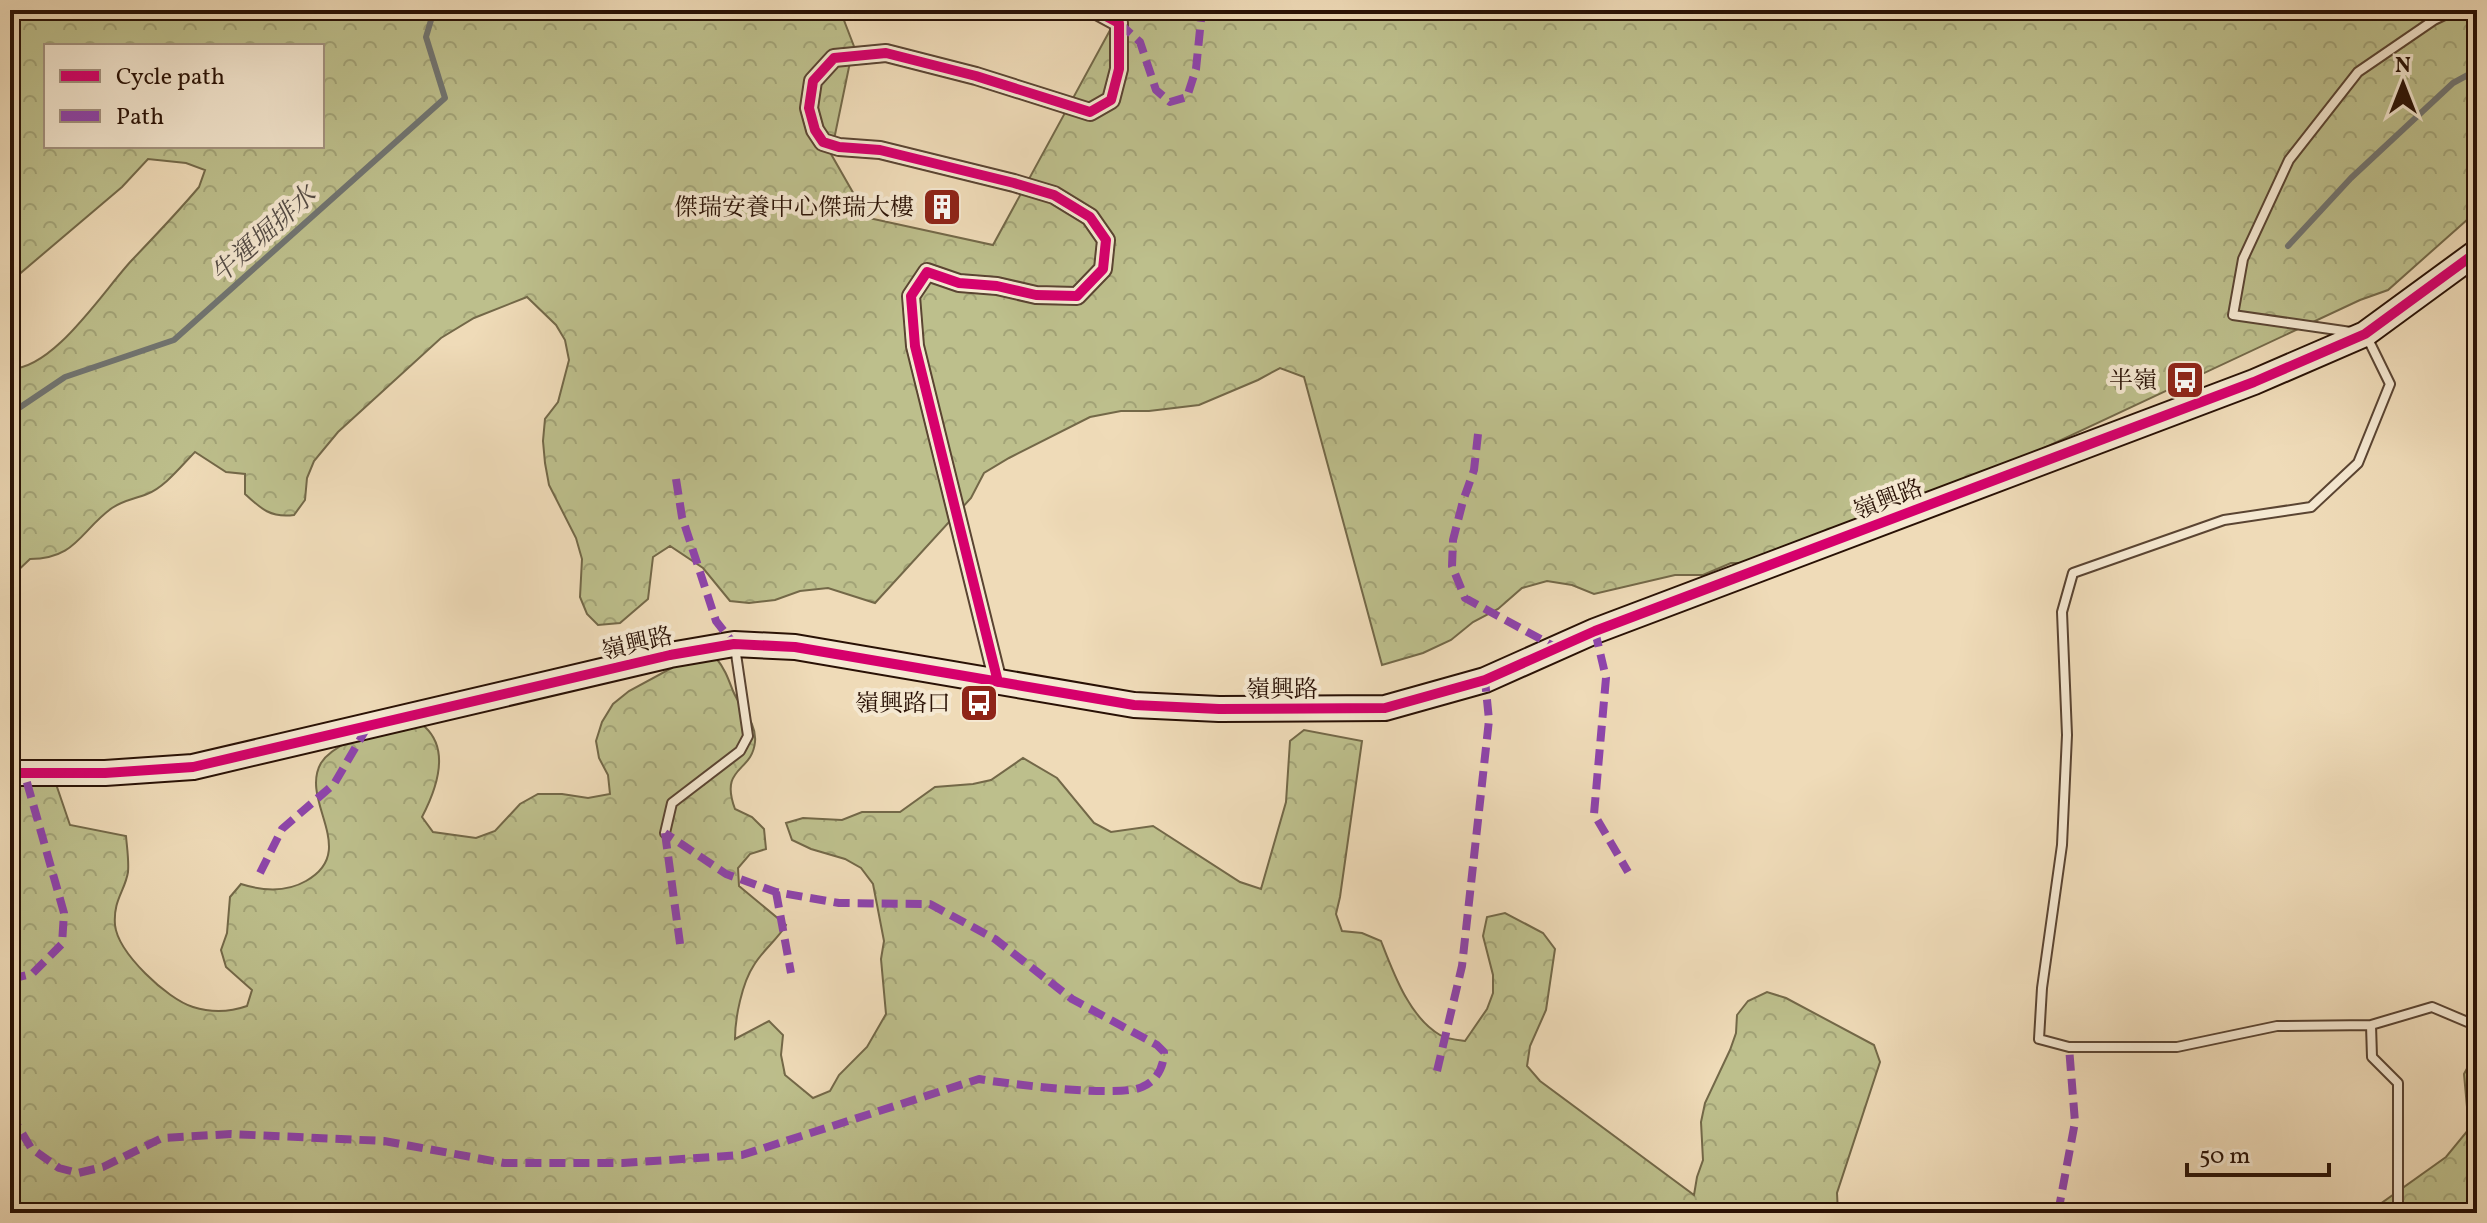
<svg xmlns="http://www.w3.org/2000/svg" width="2487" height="1223" font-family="Vollkorn,'Noto Serif TC',serif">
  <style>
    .forest { fill: url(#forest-crowns); stroke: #736848; stroke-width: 2; fill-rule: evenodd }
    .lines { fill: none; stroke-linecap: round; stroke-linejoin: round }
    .stream { stroke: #717572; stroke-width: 6 }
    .service-casing { stroke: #5a4432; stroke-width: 12 }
    .minor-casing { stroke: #5a4432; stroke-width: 20 }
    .secondary-casing { stroke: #291105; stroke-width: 28 }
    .service { stroke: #f5e8d1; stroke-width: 8 }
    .minor { stroke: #f5e8d1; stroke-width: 16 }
    .secondary { stroke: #f5e8d1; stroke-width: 24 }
    .quiet { stroke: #8e44ad; stroke-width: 8; stroke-dasharray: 16 8; stroke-linecap: butt }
    .cycleway-casing { stroke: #f5e8d1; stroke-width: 15 }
    .cycleway { stroke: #d6006c; stroke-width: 10 }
    .labels { text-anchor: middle; stroke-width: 8; stroke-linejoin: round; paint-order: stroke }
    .poi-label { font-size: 24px; fill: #291105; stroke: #f5e8d1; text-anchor: end }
    .street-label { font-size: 24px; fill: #291105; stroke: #f5e8d1 }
    .water-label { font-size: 26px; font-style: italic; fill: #534b45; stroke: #f5e8d1 }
  </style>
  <defs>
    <pattern id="forest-crowns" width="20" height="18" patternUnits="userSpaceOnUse" patternTransform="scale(2)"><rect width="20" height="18" fill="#bdbf8c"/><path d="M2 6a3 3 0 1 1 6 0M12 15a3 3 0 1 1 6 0" fill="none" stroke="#a2a377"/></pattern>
  </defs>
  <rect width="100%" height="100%" fill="#efdbb8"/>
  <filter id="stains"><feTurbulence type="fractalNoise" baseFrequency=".0025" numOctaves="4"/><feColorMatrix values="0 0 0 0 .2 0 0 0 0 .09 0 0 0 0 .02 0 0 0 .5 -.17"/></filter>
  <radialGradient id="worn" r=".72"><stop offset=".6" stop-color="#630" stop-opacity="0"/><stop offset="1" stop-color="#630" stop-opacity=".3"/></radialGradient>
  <path class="forest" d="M10 10H840L855 49 849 67 831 154 855 196V215L993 245 1121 10H2477V211L2388 290 2360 300 1884 523 1759 563H1731L1703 575H1675L1594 594 1572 585 1547 581 1522 588 1498 609 1473 622 1451 640 1423 653 1382 665 1304 377 1280 368 1258 380 1199 405 1149 411H1121L1090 417 1009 458 984 473 971 498 875 603 828 588 800 591 775 600 749 603 730 601 703 568 670 546 653 557 648 599 620 623 598 625 587 614 580 597 582 559 576 538 549 485 545 463 543 441 545 419 558 402 569 360 565 340 556 325 527 297 474 318 441 338 338 432 314 461 307 478 305 500 294 515C271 518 261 509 245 494V474L226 472 195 452C181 466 165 487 147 494 135 499 124 500 112 508 80 531 76 559 30 559L10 578V369C54 369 103 291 132 260 155 236 177 213 199 187L205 170 186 163 148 159 122 187 10 282ZM46 46H322V146H46Z
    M716 658C725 669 728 678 733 691 740 708 757 722 755 742 752 773 719 766 735 809L752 817 764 829 766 849 750 854 738 868 739 886 786 925C777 940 763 950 754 965 742 983 735 1018 735 1039L769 1021 783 1035 781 1055 785 1075 813 1098 830 1091 839 1075 867 1047 886 1014 881 959 884 941 873 884 861 868 845 859 811 849 792 840 786 823 803 818 842 820 862 812H900L935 787 973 784 991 780 1023 758 1057 778 1094 823 1111 832 1153 826 1240 882 1261 889 1286 802 1290 741 1304 730 1362 741 1340 897 1336 914 1342 931 1362 933 1381 941C1393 972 1409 1017 1440 1035 1447 1039 1457 1040 1465 1041L1487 1009 1493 993V975L1483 936 1487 917 1505 913 1543 933 1555 949 1546 1010 1530 1046 1527 1066 1540 1081 1694 1195 1697 1177 1703 1160 1701 1122 1705 1103 1730 1050 1736 1033 1737 1015 1748 1001 1767 992 1786 998 1874 1045 1880 1062 1837 1193 1838 1213H10V771L45 772 57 787 70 825 126 836C127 848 129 860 128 872 125 891 113 900 115 925 118 953 167 999 193 1007 212 1013 230 1012 247 1006L252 990 226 967 221 950 227 933 230 897 241 884C263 891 285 893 306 881 360 851 299 801 321 763 335 741 384 728 408 718 413 721 420 723 425 727 451 751 435 792 422 817L433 832 476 838 495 831 520 804 538 794H562L588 798 610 794 608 775 599 758 596 741 602 722 613 704 629 691 679 664Z
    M2477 1050V1213H2322L2324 1204 2341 1209H2362L2380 1204 2446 1157 2469 1129 2464 1074Z"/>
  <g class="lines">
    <path class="stream" d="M2288 246 2351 178 2453 83 2477 70
      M10 414 65 377 174 340 445 98 426 37 434 10"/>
    <defs>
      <path id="service" d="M2351 332 2233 315 2243 259 2289 160 2358 72 2434 20 2455 10
        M2367 337 2390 384 2358 463 2311 507 2224 520 2073 573 2062 612 2067 735 2062 845 2042 988 2039 1039 2069 1047H2177L2277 1026 2371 1025 2432 1007 2477 1026
        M665 833 672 803 740 751 748 736 735 647
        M2371 1025 2372 1057 2398 1083V1202"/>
      <path id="minor" d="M998 682 915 346 911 296 927 272 959 283 997 286 1036 295 1077 296 1103 269 1106 240 1090 217 1054 195 1014 183 880 150 839 147 823 142 815 130 809 108 813 81 834 58 886 53 976 76 1090 112 1111 100 1119 69V23L1095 10"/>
      <path id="secondary" d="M10 773H105L193 767 670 655 734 644 795 647 1134 705 1219 709 1385 708 1485 680 1595 631 2254 382 2365 334 2477 252"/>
    </defs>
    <use href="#service" class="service-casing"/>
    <use href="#minor" class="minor-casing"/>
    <use href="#secondary" class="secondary-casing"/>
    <use href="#service" class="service"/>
    <use href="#minor" class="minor"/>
    <use href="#secondary" class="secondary"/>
    <path class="quiet" d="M686 10 687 13 732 10
      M1119 23 1140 42 1156 90 1170 102 1187 97 1196 69 1202 10
      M1478 434 1474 470 1463 501 1453 540 1452 566 1465 598 1557 648
      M676 479 682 517 716 621 734 644
      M1595 631 1606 678 1594 814 1628 872
      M665 833 681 951
      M260 873 282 829 334 784 368 726
      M776 892 791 973
      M10 979 32 974 62 944 64 913 24 772
      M1437 1071 1462 966 1489 720 1485 680
      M10 1113 31 1148 59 1168 78 1173 103 1167 162 1138 231 1134 384 1141 504 1163H623L742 1155 979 1079C1008 1084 1119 1098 1142 1087 1157 1081 1164 1066 1164 1052L1157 1045 1072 999 995 939 930 904 839 903 776 892 726 874 665 833
      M2058 1213 2075 1122 2069 1047"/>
    <defs>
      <path id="cycleway" d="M998 682 915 346 911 296 927 272 959 283 997 286 1036 295 1077 296 1103 269 1106 240 1090 217 1054 195 1014 183 880 150 839 147 823 142 815 130 809 108 813 81 834 58 886 53 976 76 1090 112 1111 100 1119 69V23L1095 10
        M10 773H105L193 767 670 655 734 644 795 647 1134 705 1219 709 1385 708 1485 680 1595 631 2254 382 2365 334 2477 252"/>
    </defs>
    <use href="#cycleway" class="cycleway-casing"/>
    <use href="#cycleway" class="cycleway"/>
  </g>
  <defs>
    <symbol id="building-square" viewBox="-11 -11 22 22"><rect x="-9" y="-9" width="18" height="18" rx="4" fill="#8f2418" stroke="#f5e8d1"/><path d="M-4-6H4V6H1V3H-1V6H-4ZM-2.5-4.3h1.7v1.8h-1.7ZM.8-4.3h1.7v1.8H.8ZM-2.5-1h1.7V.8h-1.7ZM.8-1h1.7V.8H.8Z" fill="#fff"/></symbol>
    <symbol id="bus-square" viewBox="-11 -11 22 22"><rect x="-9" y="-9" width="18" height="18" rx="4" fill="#8f2418" stroke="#f5e8d1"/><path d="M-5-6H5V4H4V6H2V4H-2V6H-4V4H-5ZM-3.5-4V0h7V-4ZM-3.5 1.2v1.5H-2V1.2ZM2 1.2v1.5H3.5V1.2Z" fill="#fff"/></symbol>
  </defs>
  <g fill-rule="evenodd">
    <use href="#building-square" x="920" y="185" width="44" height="44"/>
    <use href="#bus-square" x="2163" y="358" width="44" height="44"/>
    <use href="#bus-square" x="957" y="681" width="44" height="44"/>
  </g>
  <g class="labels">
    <g class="poi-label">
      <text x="914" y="215">傑瑞安養中心傑瑞大樓</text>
      <text x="2157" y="388">半嶺</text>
      <text x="951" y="711">嶺興路口</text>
    </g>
    <g class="street-label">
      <text transform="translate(1888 499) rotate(-21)" y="8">嶺興路</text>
      <text transform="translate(637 643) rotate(-13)" y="8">嶺興路</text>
      <text x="1282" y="697">嶺興路</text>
    </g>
    <g class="water-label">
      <text transform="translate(263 234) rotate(-42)" y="9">牛運堀排水</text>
    </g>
  </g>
  <rect width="2487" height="1223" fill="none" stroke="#efdbb8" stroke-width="40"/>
  <rect x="12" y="12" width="2463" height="1199" fill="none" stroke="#291105" stroke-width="4"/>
  <rect x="20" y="20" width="2447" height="1183" fill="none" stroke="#291105" stroke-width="2"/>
  <rect x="44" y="44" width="280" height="104" fill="#f5e8d1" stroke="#a3927f" stroke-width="2"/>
  <rect x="60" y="70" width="40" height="12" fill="#d6006c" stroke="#a3927f" stroke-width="2"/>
  <text x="116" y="84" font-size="24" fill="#291105">Cycle path</text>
  <rect x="60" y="110" width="40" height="12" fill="#8e44ad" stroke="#a3927f" stroke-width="2"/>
  <text x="116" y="124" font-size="24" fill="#291105">Path</text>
  <g transform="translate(2403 84)" stroke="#f5e8d1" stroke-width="6" paint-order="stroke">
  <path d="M0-6L14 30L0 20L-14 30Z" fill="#291105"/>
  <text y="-12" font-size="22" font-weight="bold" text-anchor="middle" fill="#291105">N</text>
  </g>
  <path d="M2187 1163v12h142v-12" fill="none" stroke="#291105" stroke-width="4"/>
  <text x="2199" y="1163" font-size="24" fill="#291105" stroke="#f5e8d1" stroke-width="6" paint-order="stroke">50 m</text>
  <rect width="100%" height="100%" filter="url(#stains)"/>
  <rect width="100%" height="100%" fill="url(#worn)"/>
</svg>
